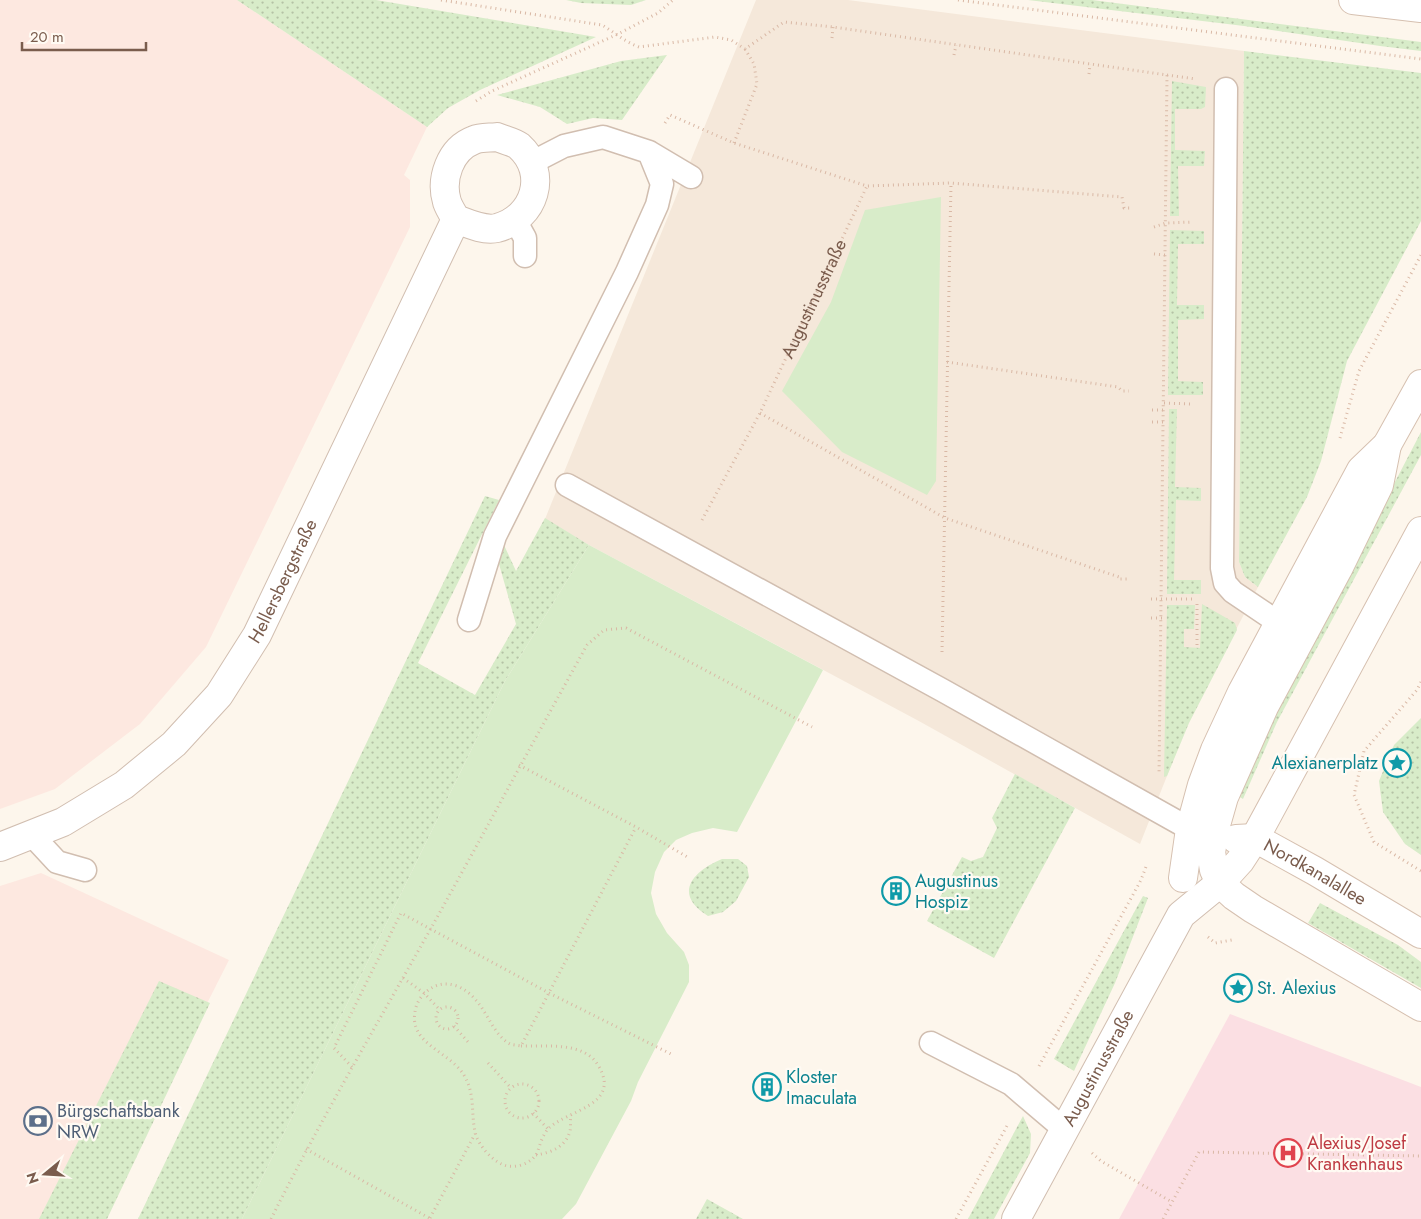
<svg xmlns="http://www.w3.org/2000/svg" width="1421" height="1219" font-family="Jost,sans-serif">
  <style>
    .residential { fill: #f5e8da }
    .commercial { fill: #fde8e0 }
    .medical { fill: #fbdfe3 }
    .grass { fill: url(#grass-dots) }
    .park { fill: #d8ecc9 }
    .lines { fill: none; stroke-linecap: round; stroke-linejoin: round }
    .service-casing { stroke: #d1beb0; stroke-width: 25 }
    .minor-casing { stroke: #d1beb0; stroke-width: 30 }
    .secondary-casing { stroke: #d6c0b0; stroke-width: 30 }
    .path { stroke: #d9b8a5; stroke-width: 3; stroke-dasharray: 1 4; stroke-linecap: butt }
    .service { stroke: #fff; stroke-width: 22 }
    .minor { stroke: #fff; stroke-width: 28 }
    .secondary { stroke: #fff; stroke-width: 28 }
    .labels { text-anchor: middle; stroke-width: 4.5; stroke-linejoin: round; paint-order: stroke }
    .street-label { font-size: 18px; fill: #7a5c4d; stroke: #fffaf3 }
    .culture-label { font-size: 18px; fill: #0d838f; stroke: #fffaf3; text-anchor: start }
    .service-label { font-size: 18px; fill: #4e5e75; stroke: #fffaf3; text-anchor: start }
    .health-label { font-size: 18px; fill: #be3a42; stroke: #fffaf3; text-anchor: start }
  </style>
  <defs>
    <pattern id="grass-dots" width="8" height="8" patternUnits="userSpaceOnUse" patternTransform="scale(1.25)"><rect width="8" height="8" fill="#d8ecc9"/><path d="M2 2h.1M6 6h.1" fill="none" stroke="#b4c2a5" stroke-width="1.8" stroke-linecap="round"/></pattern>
  </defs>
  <rect width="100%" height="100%" fill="#fdf6ec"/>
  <path class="residential" d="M756 0H848L1244 51 1239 562 1245 577 1258 587 1188 723 1140 844 917 720 589 545 545 519Z"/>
  <path class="commercial" d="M0 0H237L427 127 404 175 410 180V227L206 647 140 724 55 789 0 809Z
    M41 873 229 960 98 1219H0V886Z"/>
  <path class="medical" d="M1230 1014 1421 1087V1219H1119Z"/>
  <path class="grass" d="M237 0H376L596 37 480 90 448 108 427 127Z
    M566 0H646L631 5 581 3Z
    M1028 0H1092L1421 42V51L1380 46 1244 26Z
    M1244 51 1421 73V221L1347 361 1321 461 1307 497 1258 587 1245 577 1239 562Z
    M667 55 622 120 593 118 567 124 540 107 497 95 621 61Z
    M1172 81 1206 87 1205 107 1201 109H1175V150L1205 151 1204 166H1178L1179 216H1170Z
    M1170 230 1204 231V244H1178L1177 305H1204V319L1178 320V381L1203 382V395H1168Z
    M1169 409H1177L1175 487 1201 488V501L1176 500 1174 580H1201V594H1167Z
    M1421 432V455L1277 722 1243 799 1238 796 1272 718Z
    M485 496 499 500 418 663 475 695 516 624 497 557 503 543 516 571 545 518 589 545 505 681 242 1219H138Z
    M1202 604 1235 623 1237 630 1189 723 1167 776 1164 777 1167 605H1195L1194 629H1184V647L1200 648Z
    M1421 718V855L1405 844 1383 812 1379 781 1394 745Z
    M1015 774 1075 808 994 958 927 921 962 857 971 861 983 857 997 828 992 818Z
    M722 859H738L747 866 749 877 736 901 723 912 708 916C672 894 693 871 722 859Z
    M1143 896 1148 898 1115 983 1074 1071 1054 1059Z
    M1320 903 1398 945 1421 962V988L1308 923Z
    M159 981 210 1003 107 1219H39Z
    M1023 1116 1031 1134 1030 1153 994 1219H968Z
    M707 1199 743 1219H696Z"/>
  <path class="park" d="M941 197 936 481 927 495 842 452 782 391 831 302 865 210Z
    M589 545 823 670 737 832 713 828 692 833 676 840 664 852 655 872 651 893 656 914 667 933 684 952 689 965V982L638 1082 631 1101 576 1204 562 1219H242L505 681Z"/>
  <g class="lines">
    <defs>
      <path id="service" d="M1226 89 1222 568 1225 583 1233 592 1279 623
        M649 152 691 177
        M515 220 525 238V256
        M567 485 942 690 1190 829
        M469 620 495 536 627 272 657 205 662 184 649 152 603 137 564 146 531 163
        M31 834 57 862 85 870
        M931 1043 1011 1084 1065 1130"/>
      <g id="minor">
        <path d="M497 137C504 140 514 142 519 146 549 173 535 218 497 228 484 231 469 224 456 219 453 214 449 208 447 202 440 179 450 149 474 140 481 137 490 138 497 137Z"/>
        <path id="s2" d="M0 847 63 822 124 785 174 744 219 695 257 635 456 219"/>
        <path id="s3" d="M1016 1219 1181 915 1220 883"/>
      </g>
      <g id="secondary">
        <path d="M1353 0 1421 8"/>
        <path d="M1387 445 1379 485 1338 569 1264 707 1224 797 1216 825 1211 852 1214 870 1220 883 1234 896 1253 909 1421 1007"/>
        <path id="s4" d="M1236 839 1255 838 1315 871 1421 934"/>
        <path d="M1183 878 1190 829 1202 785 1215 750 1242 692 1361 470 1387 445 1421 384"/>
        <path d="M1220 883 1240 861 1255 838 1421 531"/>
      </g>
    </defs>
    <use href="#service" class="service-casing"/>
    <use href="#minor" class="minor-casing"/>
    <use href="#secondary" class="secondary-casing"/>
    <g class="path">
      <path d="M441 0 602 25C614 32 625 42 639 47L715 37 731 40 745 49 784 22 833 27 1167 75 1159 775"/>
      <path d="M958 0 1421 59"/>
      <path d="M832 38 833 27"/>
      <path d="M954 55 956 45"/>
      <path d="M1089 74 1090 64"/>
      <path d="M1167 75 1196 79"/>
      <path d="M476 101 492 91 618 34 658 13 673 0"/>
      <path d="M665 123 670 115 734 143 867 186 951 183 1122 197 1124 208H1130"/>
      <path d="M734 143 757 84 754 64 745 49"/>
      <path d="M1154 227 1166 223 1193 222"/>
      <path d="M1154 254 1165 255"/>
      <path d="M947 362 1118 387 1122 391H1129"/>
      <path d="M1164 403 1190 404"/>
      <path d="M1152 410H1164"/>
      <path d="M760 413 945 518 1119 577V579H1128"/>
      <path d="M1152 422H1164"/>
      <path d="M1340 438 1359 371 1421 255"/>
      <path id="s1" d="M702 520 760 413 867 186"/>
      <path d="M1151 599H1195"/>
      <path d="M1151 618H1162"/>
      <path d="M1197 645V603"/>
      <path d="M942 652 951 183"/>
      <path d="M1421 682 1417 690 1364 751 1354 795 1374 842 1421 871"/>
      <path d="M519 765 636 827 689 858"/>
      <path d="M1208 937 1215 943 1232 940"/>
      <path d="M403 978 424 993 439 1009"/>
      <circle cx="447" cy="1018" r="11"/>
      <path d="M454 1026 468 1042"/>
      <path d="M521 1046C546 1047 583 1041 598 1065 623 1106 566 1110 548 1129 542 1136 540 1145 537 1153 531 1164 515 1169 504 1165 492 1161 478 1145 475 1132 471 1113 475 1095 465 1077 452 1052 409 1045 415 1012 416 1004 420 997 426 992 435 984 445 982 457 986 486 998 489 1033 510 1044 513 1045 517 1045 521 1046L636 827"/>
      <path d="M488 1063 511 1088"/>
      <path d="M1039 1066 1141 880 1147 864"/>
      <path d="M352 1067 334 1048 401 913 549 993 671 1054"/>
      <circle cx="522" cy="1101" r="17"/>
      <path d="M533 1113 548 1129"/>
      <path d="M306 1149 431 1219"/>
      <path d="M1092 1153 1101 1161 1172 1202"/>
      <path d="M536 1155C550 1153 566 1147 570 1131 571 1127 570 1120 571 1115"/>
      <path d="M430 1218 475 1134"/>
      <path d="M271 1219C320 1121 376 1026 430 930 483 835 534 740 587 645L604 630 626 628 812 727"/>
      <path d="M956 1219 1008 1124"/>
      <path d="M1163 1219 1199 1152 1421 1156"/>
    </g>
    <use href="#service" class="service"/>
    <use href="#minor" class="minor"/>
    <use href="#secondary" class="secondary"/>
  </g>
  <defs>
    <symbol id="sight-ring" viewBox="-11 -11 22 22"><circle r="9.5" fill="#fffaf3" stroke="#0f9aa8" stroke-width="1.5"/><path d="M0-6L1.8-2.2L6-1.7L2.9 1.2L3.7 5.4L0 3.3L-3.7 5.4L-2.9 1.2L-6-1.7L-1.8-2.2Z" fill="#0f9aa8"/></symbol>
    <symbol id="building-ring" viewBox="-11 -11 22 22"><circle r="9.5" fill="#fffaf3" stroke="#0f9aa8" stroke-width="1.5"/><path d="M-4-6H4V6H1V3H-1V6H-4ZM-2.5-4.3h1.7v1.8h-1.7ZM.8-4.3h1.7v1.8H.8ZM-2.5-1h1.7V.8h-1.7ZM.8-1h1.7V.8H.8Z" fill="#0f9aa8"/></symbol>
    <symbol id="bank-ring" viewBox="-11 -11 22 22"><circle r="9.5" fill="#fffaf3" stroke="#5c6f8a" stroke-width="1.5"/><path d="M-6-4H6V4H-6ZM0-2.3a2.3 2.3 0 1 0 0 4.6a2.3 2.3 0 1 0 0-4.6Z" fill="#5c6f8a"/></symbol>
    <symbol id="hospital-ring" viewBox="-11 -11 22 22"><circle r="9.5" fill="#fffaf3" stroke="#e0444e" stroke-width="1.5"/><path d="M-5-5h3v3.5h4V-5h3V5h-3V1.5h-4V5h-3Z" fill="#e0444e"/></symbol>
  </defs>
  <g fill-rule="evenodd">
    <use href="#sight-ring" x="1381" y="747" width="32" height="32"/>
    <use href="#building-ring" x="880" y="875" width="32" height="32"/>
    <use href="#sight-ring" x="1222" y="972" width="32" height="32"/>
    <use href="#building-ring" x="751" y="1071" width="32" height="32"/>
    <use href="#bank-ring" x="22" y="1105" width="32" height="32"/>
    <use href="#hospital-ring" x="1272" y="1137" width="32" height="32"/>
  </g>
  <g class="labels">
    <g class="street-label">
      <text dy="6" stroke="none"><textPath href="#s1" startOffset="248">Augustinusstraße</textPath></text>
      <text dy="6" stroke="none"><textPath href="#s2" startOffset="401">Hellersbergstraße</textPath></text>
      <text dy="6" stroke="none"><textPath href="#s4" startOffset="88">Nordkanalallee</textPath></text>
      <text dy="6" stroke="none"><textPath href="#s3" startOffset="172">Augustinusstraße</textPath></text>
    </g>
    <g class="culture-label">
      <text x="1378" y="769" text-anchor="end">Alexianerplatz</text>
      <text x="915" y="887">Augustinus<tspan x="915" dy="21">Hospiz</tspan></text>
      <text x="1257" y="994">St. Alexius</text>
      <text x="786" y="1083">Kloster<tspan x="786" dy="21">Imaculata</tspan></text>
    </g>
    <g class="service-label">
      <text x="57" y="1117">Bürgschaftsbank<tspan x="57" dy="21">NRW</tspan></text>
    </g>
    <g class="health-label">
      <text x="1307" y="1149">Alexius/Josef<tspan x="1307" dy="21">Krankenhaus</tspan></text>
    </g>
  </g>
  <g transform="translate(45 1174) rotate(252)" stroke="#fffaf3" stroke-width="4" paint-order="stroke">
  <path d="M0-4L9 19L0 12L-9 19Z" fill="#7a5c4d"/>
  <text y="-8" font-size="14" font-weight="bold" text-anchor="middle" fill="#7a5c4d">N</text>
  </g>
  <path d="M22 42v8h124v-8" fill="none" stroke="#7a5c4d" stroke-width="2.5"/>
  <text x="30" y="42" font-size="15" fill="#7a5c4d" stroke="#fffaf3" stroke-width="4" paint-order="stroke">20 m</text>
</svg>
